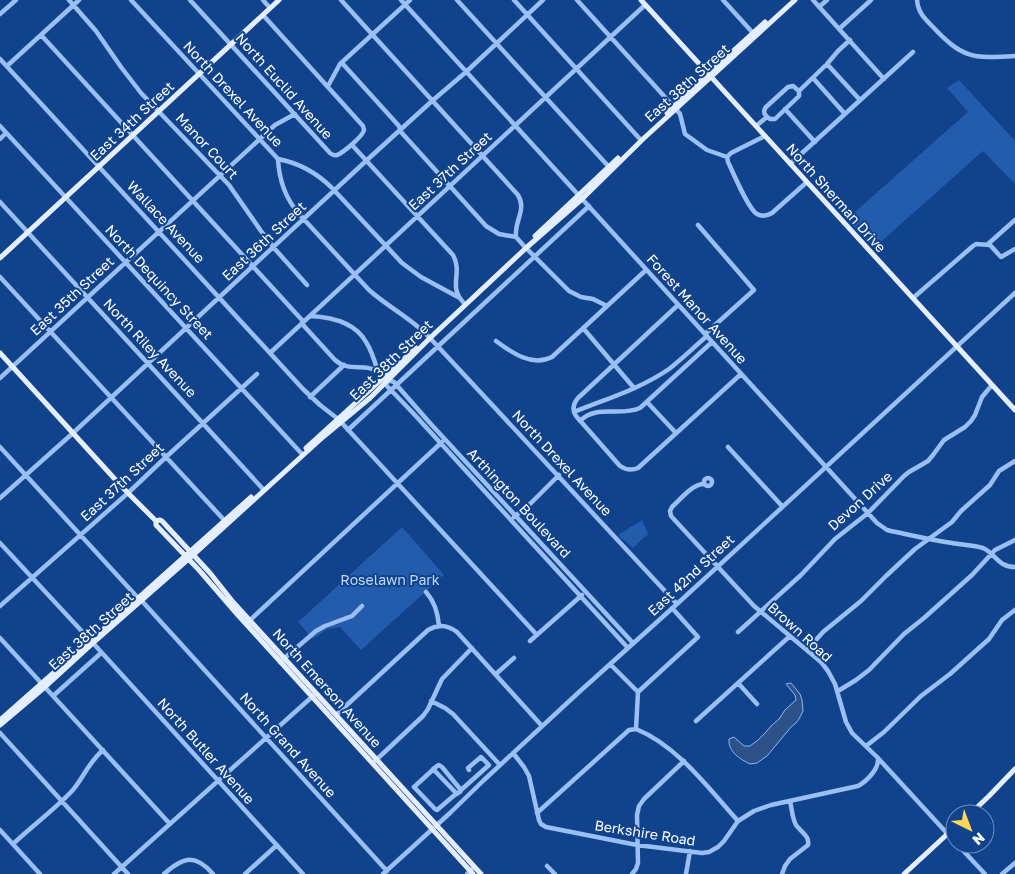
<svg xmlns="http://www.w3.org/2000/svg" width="1015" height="874" font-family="'Golos Text',sans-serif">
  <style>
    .green { fill: #235cac }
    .water { fill: #2c5289; stroke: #8bb9f5 }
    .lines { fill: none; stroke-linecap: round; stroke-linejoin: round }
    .minor { stroke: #9abff2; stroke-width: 4.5 }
    .major { stroke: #e4eeff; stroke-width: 5 }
    .labels { text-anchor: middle; stroke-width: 4; stroke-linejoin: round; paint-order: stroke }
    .street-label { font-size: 14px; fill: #fff; stroke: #11438d }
    .park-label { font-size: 14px; fill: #c1dafd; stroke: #11438d }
  </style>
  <rect width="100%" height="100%" fill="#11438d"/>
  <path class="green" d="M959 80 1015 141V184L983 151 874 248 847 219 968 112 947 88Z
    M642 520 648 534 633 548 618 535Z
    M402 527 444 575 361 650 340 627 327 629 313 639 298 622Z"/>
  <path class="water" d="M791 683 800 694 802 700 803 711 799 719 796 723 791 727 767 756 757 763 750 764C740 759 728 752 729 739L734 737 744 746H750L758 740 766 732 771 726 779 719 785 710 796 700 795 695 786 684Z"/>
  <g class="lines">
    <path class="minor" d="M69 0 96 31 121 67 141 93 229 185 261 231 274 248 307 285
      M131 0 278 159C279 180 286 199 299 214L369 290C388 307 411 318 428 336
      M190 0 330 153C333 155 333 156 337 155 343 153 363 136 364 130 364 129 363 127 363 126L263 15
      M263 0 270 8
      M341 0 518 195C527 210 514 221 516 237
      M401 0 877 523 887 530 891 531C911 535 931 540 952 543 962 545 973 545 983 548 996 554 998 567 1015 567
      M457 0 609 167
      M514 0 639 138
      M577 0 673 106
      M723 0 753 33
      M813 0 884 79
      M917 0C918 12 924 18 932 26 962 58 972 59 1015 56
      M819 7 827 0
      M0 14 16 0
      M839 29 871 0
      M41 35 302 320 304 326 335 360C350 373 364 362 378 372 382 374 384 378 387 381H391L394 382 429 422 633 643
      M0 59 303 389 320 405 338 419
      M342 63 399 126 401 132 486 226 499 234 516 237 524 246
      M827 64 860 100
      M7 66 79 0
      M813 78 845 114
      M328 86 340 64 410 0
      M799 91 793 86 788 87 766 107C762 112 765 116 770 119H775L799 96V91L827 64 838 51 850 40
      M676 109 680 114 685 134 707 150 727 157
      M785 109 815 142
      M0 126 301 453
      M756 126 767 117
      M0 139 6 133
      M352 145 453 255C463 273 448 286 463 302
      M727 157 728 162C733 172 748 209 757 214 762 217 767 216 772 213L807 182
      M727 157 731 153 765 136
      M278 159C299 163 317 173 332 188L402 263 421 277 458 297
      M790 164 913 52
      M0 202 262 488
      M698 225 754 290 705 334
      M988 244 1015 220
      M526 248 569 291 581 297 593 299 607 306
      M0 277 225 521
      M913 298 973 246 976 244 990 245 1001 257 1015 249
      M678 305 578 398C573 404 572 410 576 416L620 466C626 470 631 471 638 468L741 374
      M310 316C331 317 355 322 366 342 372 351 375 362 378 372
      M583 328 634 388
      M430 338 677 604
      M496 341C512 353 532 367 552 357L646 270
      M270 353 645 5
      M0 378 275 125 295 114
      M387 381 386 385 413 413 628 648
      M310 397 344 365
      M647 402 676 433
      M574 412C606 399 640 389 669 369 682 359 694 347 707 336
      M580 421C597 404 620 417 640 408L712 342
      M341 422 537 635
      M348 430 589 206
      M0 447 138 598
      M728 447 782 506
      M704 482a4 4 0 1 1 8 0a4 4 0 1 1-8 0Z
      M704 484C692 484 681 499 672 507L670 511 671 516 754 606 821 662 828 671 835 684 846 722 852 733 877 757 955 842
      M0 498 73 433 367 160 432 101 466 72 543 0
      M514 517 531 503 559 475
      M0 543 90 640
      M426 592C435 602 438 613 439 626
      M141 600 387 871
      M0 606 128 493 166 457 257 374
      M248 622 442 442
      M738 632 801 575 835 539 868 513 904 476 909 472 928 461 933 455 944 440 965 427 971 421 975 415 982 397 992 385
      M0 638 170 824
      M530 641 582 595
      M93 643 303 874
      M807 650 823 632 861 601 886 576 915 549 952 522 961 511 990 485 999 471 1015 461
      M280 662 316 631 325 626 352 616 362 606
      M610 664 638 692
      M496 674 514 658
      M738 683 757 704
      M838 691 856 680 869 670 904 634 924 618 972 575 995 550 1015 540
      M638 692 698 637 672 608
      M53 696 101 653
      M431 701 445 708 453 714 500 765
      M336 715 428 630C438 624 448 625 457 632L542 726
      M696 721 790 636
      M636 729C678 746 709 789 738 821
      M636 729 638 692
      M0 733 128 874
      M866 746 884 732 921 696 950 674 989 639 1002 620 1015 610
      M513 753 524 767 529 776 539 820 541 824 546 827 637 845 702 853 709 852 718 847 724 841 738 821 754 811 771 805 858 786C867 781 879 769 878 758
      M375 761 423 716 428 709 442 679 472 648
      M439 765 442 767 461 790 460 792 457 793 437 810 435 809 414 787 437 766Z
      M433 769 457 794
      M461 790 489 765 481 757 468 768 469 770
      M537 813 629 730 636 729
      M0 830 40 874
      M13 844C31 827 55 809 72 791 84 777 88 763 103 750
      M957 844 985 874
      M547 866 555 874
      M114 874 314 695
      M164 874C183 857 195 853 213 874
      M245 874 277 845
      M383 874 450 813 484 780 578 693 677 604 1015 293
      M467 874 474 867
      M632 874 636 869 638 863 637 815 639 806 644 799 684 761
      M686 874 690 851
      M782 874 785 866 790 859 808 845C810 836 801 832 796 825 792 818 792 809 790 801
      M1002 874 1015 863"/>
    <path class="major" d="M641 0 1015 410
      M667 113 698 83 765 22
      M535 236 618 158
      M0 258 279 0
      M0 353 123 488 156 521 160 520 162 521 210 573 233 602 481 874
      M306 448 416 348
      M156 521V525L199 570 237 614 473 874
      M99 633 251 497
      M0 720 93 638
      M0 725 45 687 93 643 193 555 323 437 370 398 430 338 526 248 582 199 643 139 795 0
      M970 814 989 796 1015 769
      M904 874 955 827"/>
  </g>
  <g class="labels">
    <g class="street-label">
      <text transform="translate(687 83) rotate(-42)" y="5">East 38th Street</text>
      <text transform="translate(284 86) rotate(48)" y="5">North Euclid Avenue</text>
      <text transform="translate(233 94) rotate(47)" y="5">North Drexel Avenue</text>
      <text transform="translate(132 121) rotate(-43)" y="5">East 34th Street</text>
      <text transform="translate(207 146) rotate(47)" y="5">Manor Court</text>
      <text transform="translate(450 171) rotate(-43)" y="5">East 37th Street</text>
      <text transform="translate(836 198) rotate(48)" y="5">North Sherman Drive</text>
      <text transform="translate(166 222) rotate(47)" y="5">Wallace Avenue</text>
      <text transform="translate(264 241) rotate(-43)" y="5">East 36th Street</text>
      <text transform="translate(159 282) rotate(47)" y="5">North Dequincy Street</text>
      <text transform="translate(72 296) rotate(-43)" y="5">East 35th Street</text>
      <text transform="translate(697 309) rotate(48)" y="5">Forest Manor Avenue</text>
      <text transform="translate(150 348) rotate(47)" y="5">North Riley Avenue</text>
      <text transform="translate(391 360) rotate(-44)" y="5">East 38th Street</text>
      <text transform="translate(562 463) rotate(47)" y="5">North Drexel Avenue</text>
      <text transform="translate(122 482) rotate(-43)" y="5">East 37th Street</text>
      <text transform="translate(860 501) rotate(-42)" y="5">Devon Drive</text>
      <text transform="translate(519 503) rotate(47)" y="5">Arthington Boulevard</text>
      <text transform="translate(691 575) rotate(-43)" y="5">East 42nd Street</text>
      <text transform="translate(91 631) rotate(-42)" y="5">East 38th Street</text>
      <text transform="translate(800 632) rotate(42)" y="5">Brown Road</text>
      <text transform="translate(327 688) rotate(48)" y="5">North Emerson Avenue</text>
      <text transform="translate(288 745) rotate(48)" y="5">North Grand Avenue</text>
      <text transform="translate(206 751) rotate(48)" y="5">North Butler Avenue</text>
      <text transform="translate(645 833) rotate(9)" y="5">Berkshire Road</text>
    </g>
    <g class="park-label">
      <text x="390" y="585">Roselawn Park</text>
    </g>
  </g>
  <g transform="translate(970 829) rotate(138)"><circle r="24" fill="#11438d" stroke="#708ebb"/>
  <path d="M0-4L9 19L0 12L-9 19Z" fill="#ffd55a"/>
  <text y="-8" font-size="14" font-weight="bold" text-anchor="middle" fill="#ffffff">N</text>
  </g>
</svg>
